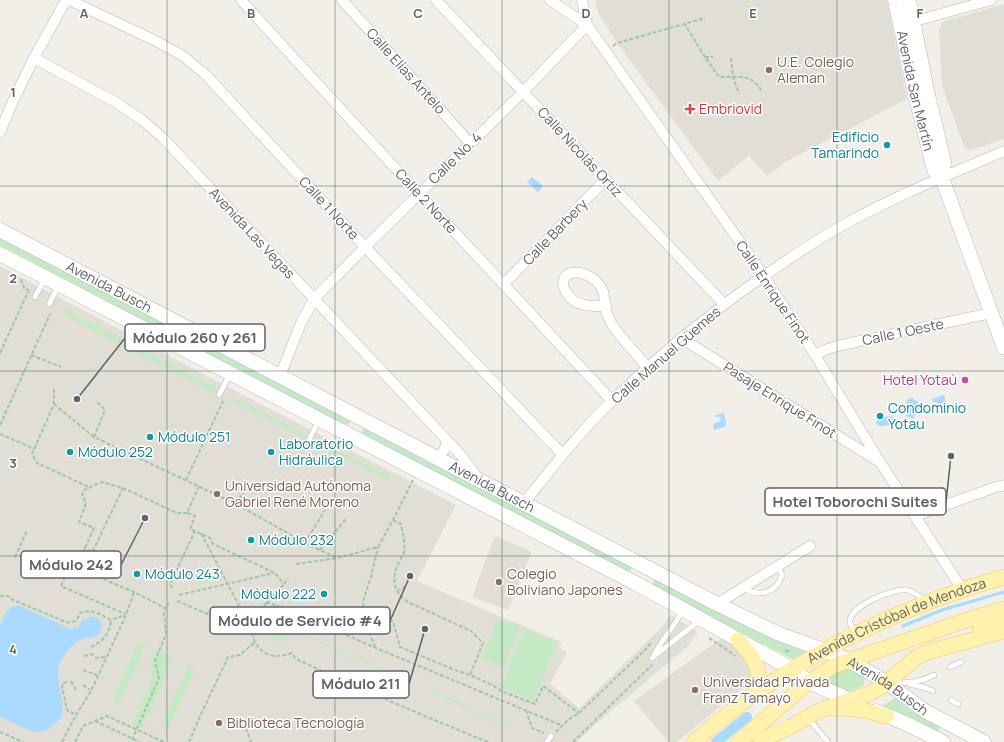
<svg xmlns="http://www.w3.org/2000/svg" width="1004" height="742" font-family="Manrope,sans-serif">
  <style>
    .education { fill: #e1ded6 }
    .green { fill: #c5e8c5 }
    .water { fill: #aadaff }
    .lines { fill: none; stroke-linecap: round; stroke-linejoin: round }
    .stream { stroke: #aadaff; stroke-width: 3 }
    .canal { stroke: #aadaff; stroke-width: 10 }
    .lane-casing { stroke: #b5b8bc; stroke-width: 6 }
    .street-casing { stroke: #b5b8bc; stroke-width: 11 }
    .secondary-casing { stroke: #b6babf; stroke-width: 15 }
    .primary-casing { stroke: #f2c960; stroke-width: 16 }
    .path { stroke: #9cc7a9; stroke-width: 2; stroke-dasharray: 4 2; stroke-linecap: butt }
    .lane { stroke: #fff; stroke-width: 5 }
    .street { stroke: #fff; stroke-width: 10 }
    .secondary { stroke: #fff; stroke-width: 14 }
    .primary { stroke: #fff2af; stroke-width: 15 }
    .grid { fill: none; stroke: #5f6368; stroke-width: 1; stroke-opacity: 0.55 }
    .education-dot { fill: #8d6e63; stroke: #fff; stroke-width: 1.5 }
    .health-dot { fill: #e0444e; stroke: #fff; stroke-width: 1.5 }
    .culture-dot { fill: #0f9aa8; stroke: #fff; stroke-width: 1.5 }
    .hotel-dot { fill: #d1479c; stroke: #fff; stroke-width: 1.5 }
    .labels { text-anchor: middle; stroke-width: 3; stroke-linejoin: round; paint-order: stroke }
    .education-label { font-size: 14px; fill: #785e54; stroke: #fff; text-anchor: start }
    .street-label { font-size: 14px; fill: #5f6368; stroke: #fff }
    .health-label { font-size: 14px; fill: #be3a42; stroke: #fff; text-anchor: start }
    .culture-label { font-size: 14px; fill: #0d838f; stroke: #fff; text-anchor: start }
    .hotel-label { font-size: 14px; fill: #b23c85; stroke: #fff; text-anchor: end }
    .grid-label { font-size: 13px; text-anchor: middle; font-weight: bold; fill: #5f6368; stroke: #fff; stroke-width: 3; stroke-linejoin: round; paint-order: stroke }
    .leader { fill: none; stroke: #5f6368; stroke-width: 1.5 }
    .callout-dot { fill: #5f6368; stroke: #fff; stroke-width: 1.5 }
    .callout { fill: #fff; stroke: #5f6368; stroke-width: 1.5 }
    .callout-label { font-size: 15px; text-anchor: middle; font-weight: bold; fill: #5f6368 }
  </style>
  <rect width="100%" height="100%" fill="#f1efe8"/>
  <path class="education" d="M595 0H887L907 99 787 161 767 176 749 156 718 181 617 43 598 13Z
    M1004 4V139L969 151 964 146 942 86 939 31 942 22Z
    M0 266 224 385 456 505 417 581 561 642 560 648 567 653 550 684 579 708 663 626 670 615 698 632 686 648 597 723 577 742H0Z
    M495 536 532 552 508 610 472 597Z
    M723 637 746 654 754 679 677 742H668L634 701Z"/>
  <path class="green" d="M0 236 348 417 351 421 349 424 345 425 0 245Z
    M65 311H69L216 388 217 394 66 317 64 314Z
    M231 397 389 476 393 483 227 399Z
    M364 428 632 567 630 572 622 569 363 434 362 431Z
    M658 579 774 638 806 652 794 660 652 585 654 580Z
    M268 630a11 11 0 1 1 22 0a11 11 0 1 1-22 0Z
    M497 619 520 627 504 668 481 659Z
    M524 629 557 642 534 700 501 687Z
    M302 633 415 683 414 685 301 635Z
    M138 642 146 645 119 704 112 701Z
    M156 650 173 658 142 729 132 724 153 676 151 662Z
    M188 666 195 669 169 728 162 724Z
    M848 667 865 677 864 685 849 692 827 683 825 677Z
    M434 691 511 725 510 727 432 693Z
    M895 698 910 710 940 727 938 732 913 718 882 706Z"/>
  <path class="water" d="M532 177 543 186 538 192 527 182Z
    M944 395 948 409 939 411 937 402H933L932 399Z
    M912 398 924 406 922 412 919 410 917 411 913 419 906 416 908 409 905 405 908 399Z
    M724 413 726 423 725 427 714 430 713 424 721 421 720 417H716V415Z
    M888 416 893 417V422L890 425 881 426 877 425 876 422 878 419Z
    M15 606H20L71 629 78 627 82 621 92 616 100 620 102 625 100 633C94 638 90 637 83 639 74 642 64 654 60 663 53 680 69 710 60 719 59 721 55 723 53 725 49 729 43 732 37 732 30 732 7 720 0 717V626L6 612 10 608Z"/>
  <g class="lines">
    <path class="stream" d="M903 626 942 610 1004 592"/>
    <path class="canal" d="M716 742 747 717"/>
    <defs>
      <path id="lane" d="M35 297 45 278
        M49 304 59 285
        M219 395 230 374
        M309 440 319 420
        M743 588C759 597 776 594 782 575L778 566
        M856 633C854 630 850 625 850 622 849 606 894 588 907 590 913 591 920 597 925 601
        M654 655C662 639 675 626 683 610
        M652 658 700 620
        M950 667 961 662
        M893 683C908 683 921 682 934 675
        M910 684 926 688 933 691
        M951 700 958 704
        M808 718 828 742
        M547 742 551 736"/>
      <path id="street" d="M69 0 156 41 183 56 206 75 365 247 562 454
        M241 0C363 135 488 267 612 401
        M342 0 470 143
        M436 0 724 304
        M582 0 587 25 764 276 815 355 880 462 962 589
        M908 23 991 0
        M34 58 117 103 142 120 163 138 459 453 478 478
        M0 132 13 101 34 58 66 0
        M504 284 605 180
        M606 306C593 306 577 307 569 296 550 271 582 265 598 283 607 293 603 300 606 311 607 315 610 319 611 323 621 339 636 353 648 368
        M681 338 878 461
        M815 355 825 350 837 346 991 313
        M280 376 301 323 314 299 365 247 523 92 587 25 550 0
        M434 457C443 454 447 449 446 440
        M524 503C552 468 580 431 613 400 661 353 713 311 768 273 793 256 819 238 847 223 897 195 951 174 1004 151
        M915 516 993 488 1004 485
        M717 604 810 546"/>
      <g id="secondary">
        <path id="s1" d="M895 0 915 94 934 170 942 178 1004 348"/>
        <path d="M909 0 927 91 944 162 942 178"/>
        <path id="s2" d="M0 230 717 604 777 633 826 651 848 660 886 682 925 711 984 742"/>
        <path d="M0 254 637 584 792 669 809 682 857 703"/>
        <path d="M876 711 909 725 943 742"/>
      </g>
      <g id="primary">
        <path d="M980 630 1004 620"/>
        <path d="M738 640C754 658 763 668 756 693"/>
        <path d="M836 709C853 706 870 712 887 716"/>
        <path id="s3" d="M694 742C782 664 891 609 1004 577"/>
        <path d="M738 742 809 682 833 666 967 620 1004 609"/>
        <path d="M760 742 767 737 790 727 821 710 868 694 881 687 917 657 928 652 1004 631"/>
      </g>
    </defs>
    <use href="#lane" class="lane-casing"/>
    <use href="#street" class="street-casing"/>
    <use href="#secondary" class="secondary-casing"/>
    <use href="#primary" class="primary-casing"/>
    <path class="path" d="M684 23 705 57 719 77C737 77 753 73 762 92
      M613 46 617 43 705 18
      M705 57H713
      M731 58 733 77 739 94
      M21 279 24 288 31 291
      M0 353 28 292
      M31 355 61 367
      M54 389V404L32 454 37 463 89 487
      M54 404 94 437 236 504 305 543 337 558
      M0 425 50 314
      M0 434 35 449
      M94 437 105 410 96 401
      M186 480 223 401
      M199 486 187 513 195 516 190 529 210 538 213 544 275 573 284 584
      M123 488 92 553 89 573 134 592 165 608
      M236 504 249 484
      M393 520 401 524C402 532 406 544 404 552 402 558 398 563 396 569 392 584 396 594 408 602L471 631 483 643 470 675
      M305 543 325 510
      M85 548 94 528 79 522 86 503 82 494 84 490 102 482 123 488 177 513H187
      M320 550 346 519
      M96 555 85 548 75 568 70 565 61 586 125 614
      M15 557 27 531
      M296 564 337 558 378 547 393 520 413 480
      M172 588 170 584 195 531
      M397 591 406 586
      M179 595 274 573
      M0 597C5 594 9 596 13 600L66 622C75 623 77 621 80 613 91 608 102 615 111 620L125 615
      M177 601 238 627 248 623 201 533
      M266 602 279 606
      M365 622 393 621 400 647 455 670 470 675 494 686 501 691 535 704 543 686 579 713
      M253 627 248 623 284 584 288 578
      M709 638 726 649 735 656
      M91 647C103 641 110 634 111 620
      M375 647 365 622 363 601 371 577 378 547
      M785 650 790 652
      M84 656 94 654
      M95 658 105 657
      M83 670 97 675
      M71 681 76 690
      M67 682 63 683 62 686 67 710 76 715
      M83 685 90 690
      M526 710 532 728 544 733
      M95 721 140 742
      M246 728 251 742
      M0 732 23 742
      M556 732 568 720 579 713 643 652 652 642
      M132 740 159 678 155 661 166 634 164 614 165 608 169 604
      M62 742 76 715 91 691 126 615 134 592
      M75 742 83 726 107 716 164 742
      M189 742 202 712 228 657 240 655 255 642
      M488 742C423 716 359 688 296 659L291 653C283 657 271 657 264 652 250 644 248 621 262 611 268 608 274 607 280 606L376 648 563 726
      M573 742 652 665"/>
    <use href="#lane" class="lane"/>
    <use href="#street" class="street"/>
    <use href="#secondary" class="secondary"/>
    <use href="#primary" class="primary"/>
  </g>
  <path class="grid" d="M167 0V742M335 0V742M502 0V742M669 0V742M837 0V742M0 186H1004M0 371H1004M0 556H1004"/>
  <g class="education-dot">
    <circle cx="769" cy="70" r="4"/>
    <circle cx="217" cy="494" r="4"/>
    <circle cx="499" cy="582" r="4"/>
    <circle cx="695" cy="690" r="4"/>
    <circle cx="219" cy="723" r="4"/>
  </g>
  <path class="health-dot" d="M688 103h4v4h4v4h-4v4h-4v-4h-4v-4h4z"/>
  <g class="culture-dot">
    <circle cx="887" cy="145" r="4"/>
    <circle cx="880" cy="416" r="4"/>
    <circle cx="150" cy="437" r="4"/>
    <circle cx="70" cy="452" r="4"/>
    <circle cx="271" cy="452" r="4"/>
    <circle cx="251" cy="540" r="4"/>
    <circle cx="137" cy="574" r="4"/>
    <circle cx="324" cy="594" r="4"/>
  </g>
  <circle class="hotel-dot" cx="965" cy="380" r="4"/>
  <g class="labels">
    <g class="education-label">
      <text x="777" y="67">U.E. Colegio<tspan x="777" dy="16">Aleman</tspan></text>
      <text x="225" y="491">Universidad Autónoma<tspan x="225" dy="16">Gabriel René Moreno</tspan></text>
      <text x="507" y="579">Colegio<tspan x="507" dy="16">Boliviano Japones</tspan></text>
      <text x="703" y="687">Universidad Privada<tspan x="703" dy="16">Franz Tamayo</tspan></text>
      <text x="227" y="728">Biblioteca Tecnología</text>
    </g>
    <g class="street-label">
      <text transform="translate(406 71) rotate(48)" y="5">Calle Elías Antelo</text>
      <text dy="5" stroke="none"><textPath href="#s1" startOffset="93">Avenida San Martín</textPath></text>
      <text transform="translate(580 152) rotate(47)" y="5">Calle Nicolás Ortiz</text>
      <text transform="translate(455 158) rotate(-44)" y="5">Calle No. 4</text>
      <text transform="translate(426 201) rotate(47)" y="5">Calle 2 Norte</text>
      <text transform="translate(329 208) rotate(47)" y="5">Calle 1 Norte</text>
      <text transform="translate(555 232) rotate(-46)" y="5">Calle Barbery</text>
      <text transform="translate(252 233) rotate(47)" y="5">Avenida Las Vegas</text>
      <text dy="5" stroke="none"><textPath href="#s2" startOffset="123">Avenida Busch</textPath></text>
      <text transform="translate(773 292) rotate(56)" y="5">Calle Enrique Finot</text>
      <text transform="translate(903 332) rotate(-12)" y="5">Calle 1 Oeste</text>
      <text transform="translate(666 355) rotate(-41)" y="5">Calle Manuel Güemes</text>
      <text transform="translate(780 400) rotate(32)" y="5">Pasaje Enrique Finot</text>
      <text dy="5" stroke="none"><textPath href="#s2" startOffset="555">Avenida Busch</textPath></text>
      <text dy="5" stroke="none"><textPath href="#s3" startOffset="238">Avenida Cristóbal de Mendoza</textPath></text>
      <text dy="5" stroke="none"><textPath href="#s2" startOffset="999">Avenida Busch</textPath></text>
    </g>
    <g class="health-label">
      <text x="699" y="114">Embriovid</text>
    </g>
    <g class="culture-label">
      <text x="879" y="142" text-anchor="end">Edificio<tspan x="879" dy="16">Tamarindo</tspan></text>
      <text x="888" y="413">Condominio<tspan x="888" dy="16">Yotau</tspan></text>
      <text x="158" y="442">Módulo 251</text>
      <text x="279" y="449">Laboratorio<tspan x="279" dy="16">Hidráulica</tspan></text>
      <text x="78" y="457">Módulo 252</text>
      <text x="259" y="545">Módulo 232</text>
      <text x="145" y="579">Módulo 243</text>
      <text x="316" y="599" text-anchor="end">Módulo 222</text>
    </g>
    <g class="hotel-label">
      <text x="957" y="385">Hotel Yotaú</text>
    </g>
  </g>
  <g class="grid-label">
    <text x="84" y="18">A</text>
    <text x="251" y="18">B</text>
    <text x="418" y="18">C</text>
    <text x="586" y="18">D</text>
    <text x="753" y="18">E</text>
    <text x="920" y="18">F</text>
    <text x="13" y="97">1</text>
    <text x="13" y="283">2</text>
    <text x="13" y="468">3</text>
    <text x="13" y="654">4</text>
  </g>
  <path class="leader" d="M77 399L125 338M951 456L946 502M145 518L121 565M410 576L390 621M425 629L409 684"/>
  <g class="callout-dot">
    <circle cx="77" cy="399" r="4"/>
    <circle cx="951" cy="456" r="4"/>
    <circle cx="145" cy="518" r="4"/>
    <circle cx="410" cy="576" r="4"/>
    <circle cx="425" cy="629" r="4"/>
  </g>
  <g class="callout">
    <rect x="125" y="324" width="140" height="27" rx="4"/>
    <rect x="765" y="488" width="181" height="27" rx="4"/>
    <rect x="21" y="551" width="100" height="27" rx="4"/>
    <rect x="210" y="607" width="180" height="27" rx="4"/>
    <rect x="313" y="671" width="96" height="27" rx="4"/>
  </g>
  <g class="callout-label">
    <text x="195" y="343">Módulo 260 y 261</text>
    <text x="855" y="507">Hotel Toborochi Suites</text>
    <text x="71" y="570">Módulo 242</text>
    <text x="300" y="626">Módulo de Servicio #4</text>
    <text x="361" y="689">Módulo 211</text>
  </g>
</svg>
